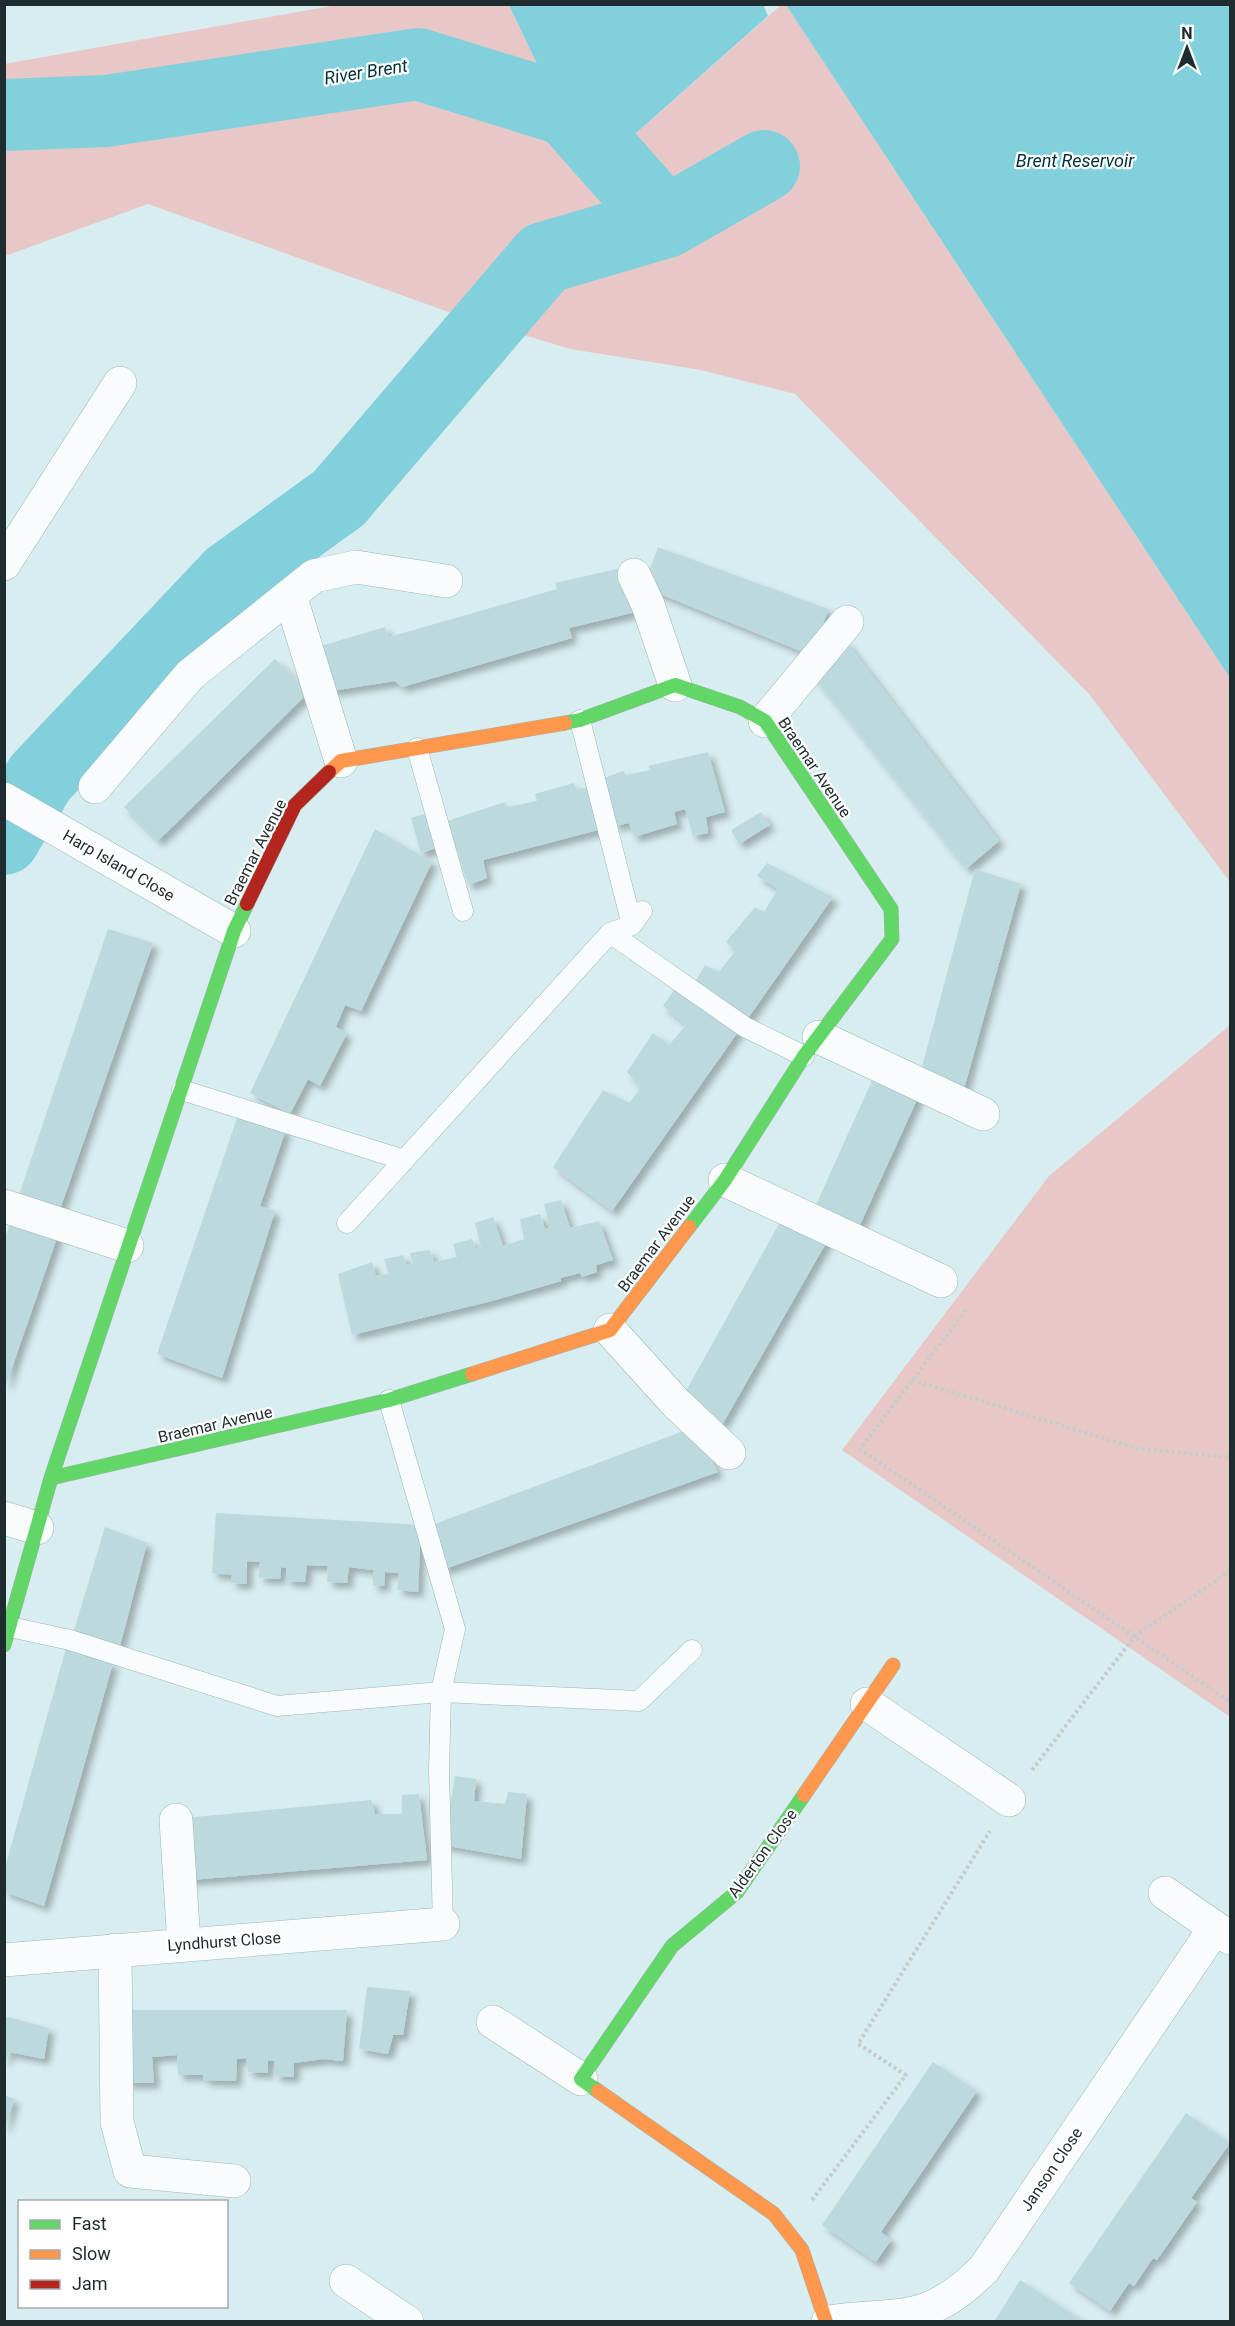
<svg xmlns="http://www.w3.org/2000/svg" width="1235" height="2326" font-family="Roboto,sans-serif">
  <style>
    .green { fill: #e8c8c7 }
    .water { fill: #83d0dd }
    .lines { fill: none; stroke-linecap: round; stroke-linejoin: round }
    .river { stroke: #83d0dd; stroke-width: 72 }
    .building { fill: #bcd9de; filter: url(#shadow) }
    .lane-casing { stroke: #a2b3b5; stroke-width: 21 }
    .street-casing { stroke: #a2b3b5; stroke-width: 34 }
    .fast-casing { stroke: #a2b3b5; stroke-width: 15 }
    .slow-casing { stroke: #a2b3b5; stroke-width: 15 }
    .jam-casing { stroke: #a2b3b5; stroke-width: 15 }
    .path { stroke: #c5cccd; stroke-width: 4; stroke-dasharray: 3 3; stroke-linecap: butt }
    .lane { stroke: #f9fcfd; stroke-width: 20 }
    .street { stroke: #f9fcfd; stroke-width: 33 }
    .fast { stroke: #63d668; stroke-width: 14 }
    .slow { stroke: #ff974d; stroke-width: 14 }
    .jam { stroke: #b3261e; stroke-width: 14 }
    .labels { text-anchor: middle; stroke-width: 4.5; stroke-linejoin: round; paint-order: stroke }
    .street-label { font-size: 16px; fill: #1e2c2f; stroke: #fff }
    .water-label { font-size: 18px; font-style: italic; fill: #003138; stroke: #fff }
  </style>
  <defs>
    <filter id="shadow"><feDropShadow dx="5.5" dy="5.5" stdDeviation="3" flood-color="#0004"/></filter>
  </defs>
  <rect width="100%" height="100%" fill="#d8edf0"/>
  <path class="green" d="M337 5H509L584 163 626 142 781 5H786L1230 678V882L1090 695 795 394 701 370 570 349 454 314 148 204 5 256 4 64Z
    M1230 1025V1717L842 1450 1049 1176Z"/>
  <path class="water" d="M763 4 768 16 626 142 584 163 509 5Z
    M786 5H1230V678Z"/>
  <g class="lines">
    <path class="river" d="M567 110 666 222
      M4 115 106 111 418 64 567 110 682 4
      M4 839 40 778 230 577 339 498 544 258 666 222 764 166"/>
  </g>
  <path class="building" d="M658 547 828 609 813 656 643 587Z
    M626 567 640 611 569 628 572 638 402 687 395 681 331 691 314 648 385 627 389 637 557 589 555 583Z
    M845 640 999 841 966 869 808 670Z
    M275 659 309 692 158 841 124 807Z
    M708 752 725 812 706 817 708 833 693 836 685 809 674 812 677 824 634 837 629 823 614 826 601 779 623 771 626 775 651 770 648 766Z
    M574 783 576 789 591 787 602 829 483 860 487 878 468 885 447 821 505 802 508 807 537 801 535 794Z
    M761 812 770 825 739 844 731 830Z
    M428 813 439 847 421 853 411 818Z
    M375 829 432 862 361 1011 345 1005 336 1027 347 1033 320 1086 308 1079 290 1114 250 1093Z
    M767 863 833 897 746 1021 694 984 705 965 719 972 735 951 726 942 755 907 764 912 778 889 757 876Z
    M975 869 1021 884 964 1089 919 1078Z
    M108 929 153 943 58 1215 17 1201Z
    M674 990 740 1029 612 1211 553 1167 603 1090 629 1103 641 1088 627 1072 653 1033 669 1045 686 1025 663 1006Z
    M875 1074 920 1093 859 1227 815 1207Z
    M238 1115 286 1129 260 1206 275 1211 222 1378 157 1354Z
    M561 1200 570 1228 599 1221 613 1260 596 1265 597 1272 582 1277 580 1273 560 1278 561 1281 492 1301 352 1335 338 1274 372 1262 376 1276 389 1274 384 1259 404 1255 406 1265 413 1264 410 1253 430 1250 434 1262 457 1257 453 1244 472 1239 476 1249 481 1247 475 1223 493 1217 503 1246 524 1239 520 1219 540 1214 545 1229 550 1228 544 1204Z
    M785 1213 830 1236 722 1425 681 1400Z
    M13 1215 59 1232 5 1388 4 1241Z
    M694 1427 718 1472 442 1570 432 1525Z
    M216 1513 421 1525 418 1592 397 1590 399 1573 385 1572 384 1586H373V1570L349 1567 347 1583 327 1582 328 1566 307 1565 305 1582 286 1581V1568L281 1567 280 1579 259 1578 260 1562 247 1561V1584L231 1583 232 1575 212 1573Z
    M105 1527 147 1543 120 1646 73 1634Z
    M66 1648 113 1663 44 1906 4 1892V1871Z
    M455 1776 476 1779 474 1801 505 1804 508 1792 527 1794 521 1859 443 1845Z
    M419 1794 427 1860 179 1881 186 1818 371 1800 375 1814H402V1795Z
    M367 1987 410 1991 403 2035H393L388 2054 359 2049Z
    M126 2010H347L343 2061 323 2059 294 2063V2077L275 2076 274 2061H268V2073L248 2072 246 2058 237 2059 236 2081 204 2080 203 2075H178L177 2055 152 2057 154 2083H126Z
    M4 2016 49 2028 44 2059 9 2052 4 2063Z
    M933 2062 977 2091 881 2232 891 2240 876 2262 822 2225Z
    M4 2095 14 2099 5 2128H4Z
    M1186 2113 1230 2143 1191 2198 1197 2202 1157 2260 1153 2258 1134 2286 1129 2283 1110 2311 1069 2283Z
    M1020 2280 1085 2322H994Z"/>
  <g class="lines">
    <defs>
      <path id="lane" d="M580 720 632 925
        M417 748 463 911
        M610 933 745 1027 804 1056
        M182 1090 404 1160
        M347 1223 610 933 632 925 642 911
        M389 1400 455 1629 441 1692 439 1771 443 1924
        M10 1627 70 1640 277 1706 441 1692 639 1701 692 1650"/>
      <path id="street" d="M4 564 120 383
        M634 575 648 605 675 685
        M290 595 341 761
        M765 721 847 622
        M95 787 190 675 314 576 356 567 446 581
        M4 799 234 931
        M819 1037 983 1114
        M725 1180 941 1281
        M4 1206 127 1246
        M610 1330 676 1403 729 1453
        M4 1518 37 1528
        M867 1704 1009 1800
        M176 1820 184 1944
        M1165 1893 1230 1938
        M115 1950 117 2122 130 2171 234 2181
        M4 1960 443 1924
        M493 2022 581 2079
        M346 2281 407 2322
        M828 2322C902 2312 927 2326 984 2269L1215 1928"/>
      <path id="fast" d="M565 723 580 720 675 685 740 707 765 721 891 909 892 939 804 1056 725 1180 689 1227
        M51 1478 389 1400 472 1374
        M4 1645 51 1478 234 931 247 904
        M598 2091 581 2079 672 1946 737 1892 804 1795"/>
      <path id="slow" d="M329 772 341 761 565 723
        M472 1374 610 1330 689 1227
        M804 1795 893 1665
        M598 2091 774 2214 802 2250 826 2322"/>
      <path id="jam" d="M247 904 295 805 329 772"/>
    </defs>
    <use href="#lane" class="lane-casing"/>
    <use href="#street" class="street-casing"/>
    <use href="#fast" class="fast-casing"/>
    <use href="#slow" class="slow-casing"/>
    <use href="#jam" class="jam-casing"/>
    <path class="path" d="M966 1310 860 1449 1230 1702
      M912 1380 1139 1449 1230 1457
      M1032 1770 1134 1637 1230 1571
      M812 2200 906 2075 858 2044 990 1831"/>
    <use href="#lane" class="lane"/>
    <use href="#street" class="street"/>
    <use href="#fast" class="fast"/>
    <use href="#slow" class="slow"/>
    <use href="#jam" class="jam"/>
  </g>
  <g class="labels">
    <g class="street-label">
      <text transform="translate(815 767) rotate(56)" y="6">Braemar Avenue</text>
      <text transform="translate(255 852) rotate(-63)" y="6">Braemar Avenue</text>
      <text transform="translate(119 865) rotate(30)" y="6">Harp Island Close</text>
      <text transform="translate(656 1243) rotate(-53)" y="6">Braemar Avenue</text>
      <text transform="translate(215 1424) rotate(-13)" y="6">Braemar Avenue</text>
      <text transform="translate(762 1853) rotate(-54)" y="6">Alderton Close</text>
      <text transform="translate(224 1941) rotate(-4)" y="6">Lyndhurst Close</text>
      <text transform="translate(1051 2169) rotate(-56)" y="6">Janson Close</text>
    </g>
    <g class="water-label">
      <text transform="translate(366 72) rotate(-9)" y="6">River Brent</text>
      <text x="1075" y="167">Brent Reservoir</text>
    </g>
  </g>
  <rect width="1235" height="2326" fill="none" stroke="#1e2c2f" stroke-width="12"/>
  <rect x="18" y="2200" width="210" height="108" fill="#ffffff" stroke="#a5abac" stroke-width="1.5"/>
  <rect x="30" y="2220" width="30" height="9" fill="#63d668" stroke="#a5abac" stroke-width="1.5"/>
  <text x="72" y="2230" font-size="18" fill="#1e2c2f">Fast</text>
  <rect x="30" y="2250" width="30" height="9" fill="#ff974d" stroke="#a5abac" stroke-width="1.5"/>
  <text x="72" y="2260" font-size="18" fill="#1e2c2f">Slow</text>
  <rect x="30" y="2280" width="30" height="9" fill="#b3261e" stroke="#a5abac" stroke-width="1.5"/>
  <text x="72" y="2290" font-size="18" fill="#1e2c2f">Jam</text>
  <g transform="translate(1187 48)" stroke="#ffffff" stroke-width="4.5" paint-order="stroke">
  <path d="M0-4.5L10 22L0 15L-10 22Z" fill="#1e2c2f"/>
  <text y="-9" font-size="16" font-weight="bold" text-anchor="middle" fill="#1e2c2f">N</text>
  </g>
</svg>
